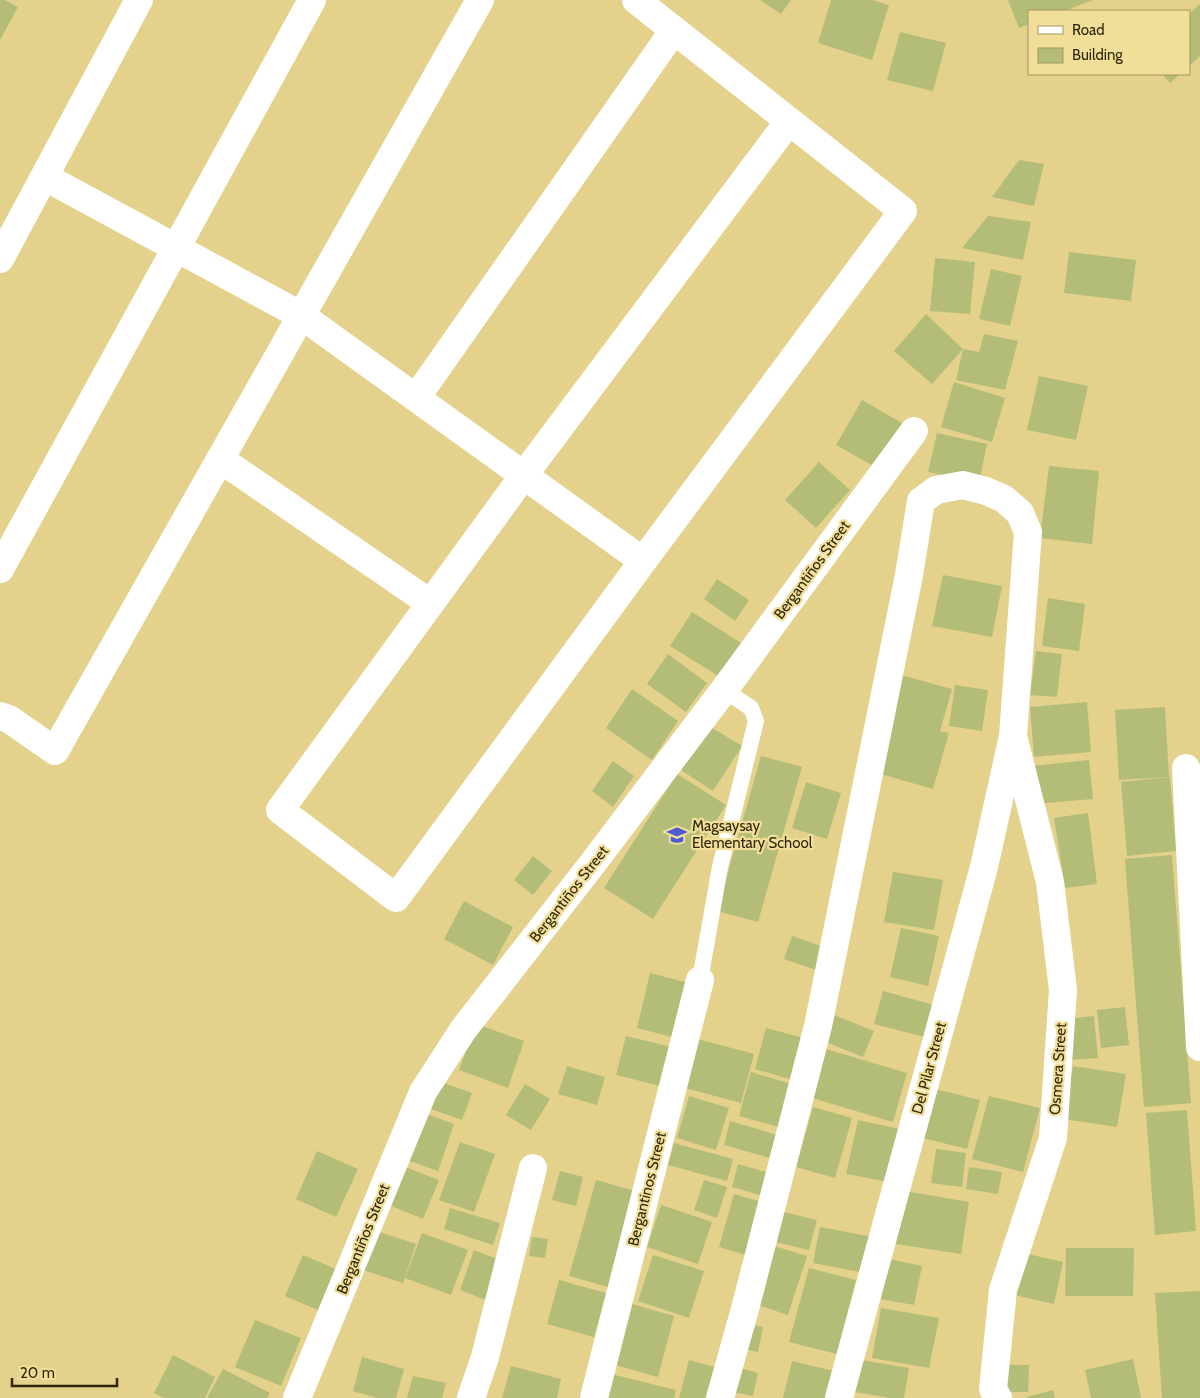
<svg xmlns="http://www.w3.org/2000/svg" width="1200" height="1398" font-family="Cabin,sans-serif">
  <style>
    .building { fill: #b3bd78 }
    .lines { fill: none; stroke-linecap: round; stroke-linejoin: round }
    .service { stroke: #fff; stroke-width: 16 }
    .minor { stroke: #fff; stroke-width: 28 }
    .labels { text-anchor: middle; stroke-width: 4.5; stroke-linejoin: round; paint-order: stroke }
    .street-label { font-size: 15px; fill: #2e270a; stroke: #f1de98 }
    .poi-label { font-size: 15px; fill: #2e270a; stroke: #f1de98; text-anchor: start }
  </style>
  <rect width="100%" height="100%" fill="#e3d18c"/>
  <path class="building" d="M0 0H5L18 7 0 40Z
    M760 0H791L781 14Z
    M831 0H872L889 5 872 60 818 43Z
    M1008 0H1093L1064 11H1029V24L1019 28Z
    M1200 4V56L1189 66V14Z
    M900 32 946 43 933 91 887 80Z
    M1162 74H1180L1170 83Z
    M1019 160 1044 164 1034 206 992 197Z
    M988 216 1031 222 1023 260 962 248Z
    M1069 252 1136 260 1131 301 1064 293Z
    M935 258 975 262 970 314 930 311Z
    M991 269 1022 276 1010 326 979 319Z
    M926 314 963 349 979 352 984 334 1018 341 1005 390 956 380 963 349 932 384 894 351Z
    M1039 376 1088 386 1076 440 1027 430Z
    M954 382 1005 398 992 442 941 427Z
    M862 400 902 423 877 468 836 445Z
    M937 433 987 444 979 483 928 472Z
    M819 462 850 490 816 528 785 500Z
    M1049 466 1099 471 1092 544 1040 538Z
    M943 575 1002 586 992 637 932 626Z
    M717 579 749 600 735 621 704 599Z
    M1048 598 1085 604 1079 651 1042 646Z
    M692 612 741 643 720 677 670 646Z
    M1036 651 1062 654 1057 697 1030 695Z
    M668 654 707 683 686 712 647 684Z
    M897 674 952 689 940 731 949 733 933 789 870 771Z
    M955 685 988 690 982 731 949 726Z
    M632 689 678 721 652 760 606 728Z
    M1087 702 1091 752 1034 757 1030 707Z
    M1165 707 1169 777 1119 780 1115 710Z
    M709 726 742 746 713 791 681 770Z
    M761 756 802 767 758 922 717 911Z
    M1089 760 1093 799 1034 804 1031 766Z
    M613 761 634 776 613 807 592 791Z
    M677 774 726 805 653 919 604 888Z
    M1170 777 1176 851 1127 856 1121 782Z
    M806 782 841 793 827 839 792 828Z
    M1088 813 1097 884 1065 888 1054 818Z
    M1172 855 1191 1103 1144 1107 1125 859Z
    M533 856 552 871 533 895 514 880Z
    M893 872 943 880 934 930 884 922Z
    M464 901 513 927 493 965 444 939Z
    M901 928 939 936 928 986 890 977Z
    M792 936 824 947 816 970 784 959Z
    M650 973 689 983 676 1038 637 1028Z
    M883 991 934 1005 925 1037 874 1024Z
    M1125 1007 1129 1045 1101 1048 1097 1010Z
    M834 1015 874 1031 863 1057 823 1041Z
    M1094 1016 1098 1058 1070 1060 1066 1019Z
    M476 1024 524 1041 508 1088 459 1070Z
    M766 1028 808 1039 796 1081 755 1069Z
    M626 1036 675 1048 665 1087 616 1075Z
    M698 1039 754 1054 741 1103 685 1088Z
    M826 1049 907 1073 893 1122 812 1098Z
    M567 1066 605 1077 597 1105 558 1094Z
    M1073 1066 1126 1074 1117 1127 1064 1119Z
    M751 1072 791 1084 779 1127 739 1116Z
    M441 1082 472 1093 462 1120 431 1109Z
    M525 1084 550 1099 531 1130 506 1115Z
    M935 1089 980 1100 967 1149 923 1138Z
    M689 1096 729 1108 716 1150 677 1138Z
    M989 1096 1040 1108 1023 1172 972 1159Z
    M813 1107 852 1118 835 1178 796 1167Z
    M1187 1110 1196 1231 1155 1235 1146 1113Z
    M424 1113 454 1124 438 1171 407 1160Z
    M858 1120 905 1130 894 1183 846 1174Z
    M730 1121 781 1136 774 1159 724 1145Z
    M460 1142 495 1154 474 1212 439 1200Z
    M674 1143 733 1159 727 1181 668 1165Z
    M936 1149 966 1153 962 1187 931 1183Z
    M317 1151 358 1169 336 1217 296 1199Z
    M395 1163 439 1180 423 1219 379 1201Z
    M738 1164 773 1174 767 1197 732 1187Z
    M969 1167 1002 1172 998 1194 966 1189Z
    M560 1171 583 1177 576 1206 552 1200Z
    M596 1180 639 1192 612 1288 569 1276Z
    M704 1180 727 1187 717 1218 694 1210Z
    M905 1191 969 1202 961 1254 896 1244Z
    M734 1194 768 1204 752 1257 719 1247Z
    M661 1205 712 1222 698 1264 647 1247Z
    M450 1208 500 1223 493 1245 444 1229Z
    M784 1212 817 1220 809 1250 776 1242Z
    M820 1227 873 1237 865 1273 813 1263Z
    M370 1229 416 1244 403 1283 357 1268Z
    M422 1233 468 1250 451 1295 405 1278Z
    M532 1237 548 1239 545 1258 529 1256Z
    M774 1246 807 1256 788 1315 755 1304Z
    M1066 1248H1134L1133 1296H1065Z
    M474 1250 505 1262 491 1302 460 1290Z
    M1019 1252 1063 1262 1054 1304 1010 1294Z
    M303 1255 336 1269 318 1310 285 1296Z
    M653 1255 704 1271 689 1318 638 1301Z
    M889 1259 922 1266 914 1305 880 1299Z
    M809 1268 856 1280 837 1354 789 1342Z
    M559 1280 606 1293 594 1337 547 1324Z
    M1200 1291V1398H1162L1155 1293Z
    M632 1304 674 1316 658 1377 615 1365Z
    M881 1308 939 1318 929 1368 872 1358Z
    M255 1320 301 1338 281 1386 235 1367Z
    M749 1324 763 1327 758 1352 744 1349Z
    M173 1355 215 1377 205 1398H164L154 1393Z
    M362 1357 404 1369 396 1398H377L353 1391Z
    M1133 1359 1141 1398H1091L1085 1370Z
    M689 1360 721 1369 714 1398H679Z
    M861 1360 909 1368 904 1398H890L855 1392Z
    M792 1361 838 1372 832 1398H783Z
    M996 1365H1029L1028 1392H995Z
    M511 1366 561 1379 557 1398H502Z
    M734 1366 758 1373 753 1396 728 1391Z
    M223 1369 270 1393 267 1398H207Z
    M611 1374 676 1390 674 1398H605Z
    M413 1376 446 1383 442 1398H407Z
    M1053 1390 1055 1398H1027V1397Z"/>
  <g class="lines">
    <path class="service" d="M700 980 720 867 756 721 751 708 724 690"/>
    <path class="minor" d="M636 0 903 211 643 561 396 898 280 810 524 475 789 121
      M45 177 302 316 643 561
      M0 259 139 0
      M416 398 674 30
      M220 459 430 603
      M0 569 312 0
      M0 716 9 719 55 751 480 0
      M1186 768 1200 1047
      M297 1398 423 1092 463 1030 593 863 724 690 914 431
      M471 1398 485 1357 533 1168
      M594 1398 700 980
      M720 1398 745 1309 818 1026 909 575 921 501 936 490 963 485 986 491 1004 499 1020 513 1028 532 1013 736 984 867 839 1398
      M998 1398 993 1389 1003 1290 1053 1138 1063 990 1050 882 1014 740"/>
  </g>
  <defs>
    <symbol id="school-bare" viewBox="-9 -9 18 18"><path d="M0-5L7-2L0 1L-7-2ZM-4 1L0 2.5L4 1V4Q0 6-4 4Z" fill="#515bd1" stroke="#f1de98" stroke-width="2.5" paint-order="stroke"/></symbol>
  </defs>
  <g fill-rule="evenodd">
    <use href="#school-bare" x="663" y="821" width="28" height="28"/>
  </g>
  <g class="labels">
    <g class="street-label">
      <text transform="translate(812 570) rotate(-54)" y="5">Bergantiños Street</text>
      <text transform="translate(569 894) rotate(-52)" y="5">Bergantiños Street</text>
      <text transform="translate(929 1068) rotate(-75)" y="5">Del Pilar Street</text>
      <text transform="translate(1058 1069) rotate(-86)" y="5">Osmera Street</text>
      <text transform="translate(647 1189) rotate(-76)" y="5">Bergantinos Street</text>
      <text transform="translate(363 1239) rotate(-68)" y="5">Bergantiños Street</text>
    </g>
    <g class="poi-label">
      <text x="692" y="831">Magsaysay<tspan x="692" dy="17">Elementary School</tspan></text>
    </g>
  </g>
  <rect x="1028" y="10" width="162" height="65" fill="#f1de98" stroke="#a3955f"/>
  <rect x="1038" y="26" width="25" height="8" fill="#ffffff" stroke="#a3955f"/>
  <text x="1072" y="35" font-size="15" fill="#2e270a">Road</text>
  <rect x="1038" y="48" width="25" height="15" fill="#b3bd78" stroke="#a3955f"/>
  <text x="1072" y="60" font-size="15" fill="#2e270a">Building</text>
  <path d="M12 1378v8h105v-8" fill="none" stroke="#2e270a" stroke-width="2.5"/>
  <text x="20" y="1378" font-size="15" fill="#2e270a" stroke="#f1de98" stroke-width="4" paint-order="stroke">20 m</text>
</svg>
